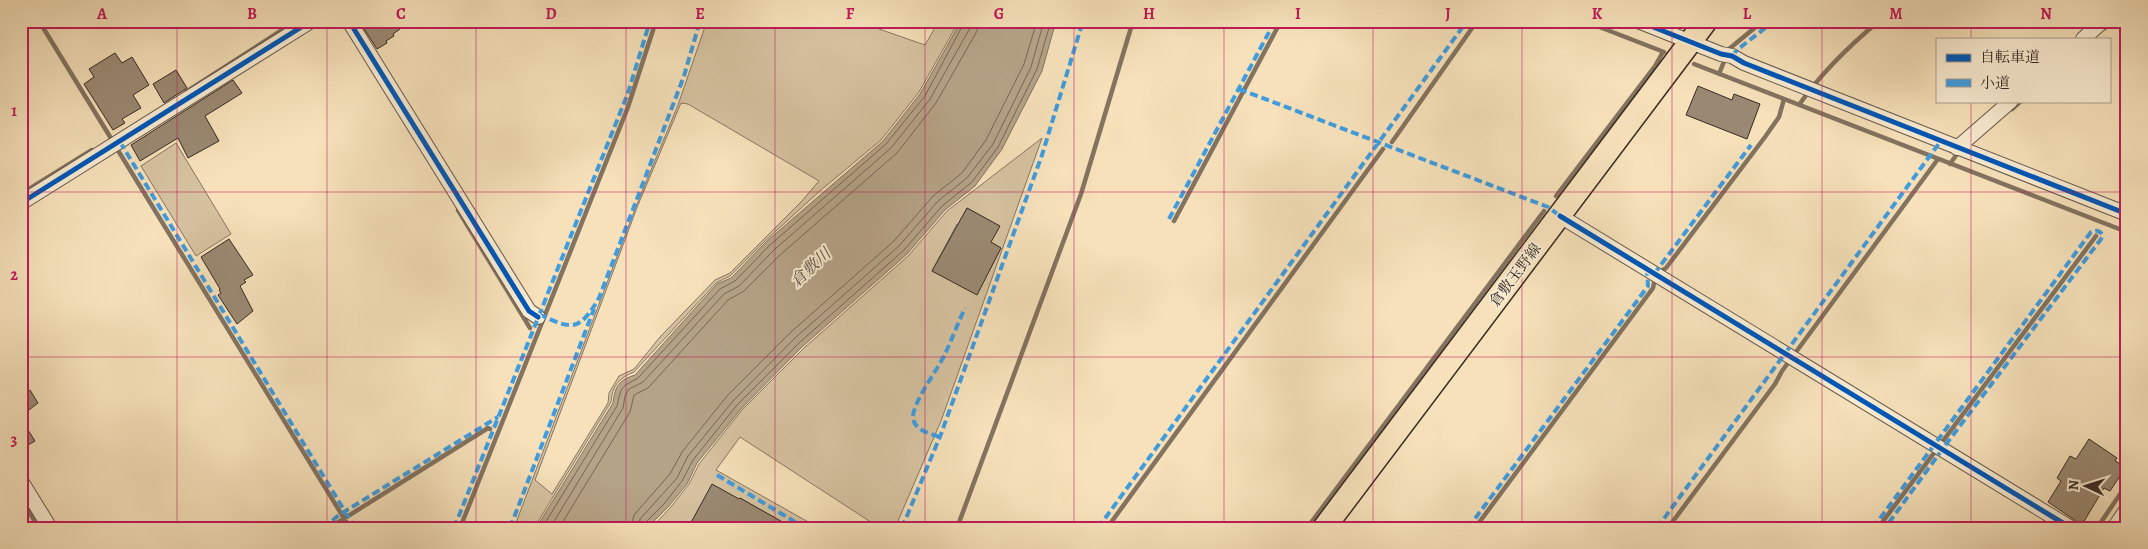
<svg xmlns="http://www.w3.org/2000/svg" width="2148" height="549" font-family="Alegreya,'Noto Serif JP',serif">
  <style>
    .green { fill: #d6c2a0; stroke: #867662; fill-rule: evenodd }
    .water { fill: #b5a387; stroke: #83735f }
    .lines { fill: none; stroke-linecap: round; stroke-linejoin: round }
    .shore { stroke: #766655; stroke-width: 1 }
    .stream { stroke: #83735f; stroke-width: 4.5 }
    .building { fill: #9a8972; stroke: #372a23 }
    .minor-casing { stroke: #675849; stroke-width: 16 }
    .primary-casing { stroke: #372a23; stroke-width: 25 }
    .minor { stroke: #f9ecd2; stroke-width: 14 }
    .primary { stroke: #f6e1ba; stroke-width: 22 }
    .quiet { stroke: #3e9ce0; stroke-width: 4; stroke-dasharray: 8 4; stroke-linecap: butt }
    .cycleway-casing { stroke: #f9ecd2; stroke-width: 8 }
    .cycleway { stroke: #0057b8; stroke-width: 5 }
    .grid { fill: none; stroke: #c2185b; stroke-width: 1; stroke-opacity: 0.55 }
    .labels { text-anchor: middle; stroke-width: 4; stroke-linejoin: round; paint-order: stroke }
    .street-label { font-size: 15px; fill: #372a23; stroke: #f9ecd2 }
    .water-label { font-size: 16px; font-style: italic; fill: #5d4e41; stroke: #f9ecd2 }
    .neatline { fill: none; stroke: #c2185b; stroke-width: 2 }
    .grid-label { font-size: 16px; text-anchor: middle; font-weight: bold; fill: #c2185b }
  </style>
  <rect width="100%" height="100%" fill="#f6e1ba"/>
  <filter id="stains"><feTurbulence type="fractalNoise" baseFrequency=".004" numOctaves="4"/><feColorMatrix values="0 0 0 0 .2 0 0 0 0 .09 0 0 0 0 .02 0 0 0 .5 -.17"/></filter>
  <radialGradient id="worn" r=".72"><stop offset=".6" stop-color="#630" stop-opacity="0"/><stop offset="1" stop-color="#630" stop-opacity=".3"/></radialGradient>
  <path class="green" d="M707 21H856L925 45 939 21H959L919 92 881 140 821 190 766 240 730 276 716 283 634 372C619 378 612 386 611 402L534 528H514L637 204 678 105ZM681 103 688 104 819 181 801 202 730 273 715 280 660 337 634 369 619 376 609 393 608 403 552 494 535 480 638 205Z
    M1042 138 941 421 895 528H880L740 437 716 470 819 528H793L740 498 723 528H651L670 508 689 484 699 464 742 410 803 349 908 256 947 211ZM967 208 999 226 959 223ZM957 224 1001 248 977 294 932 271Z
    M176 143 231 234 196 256 141 166Z"/>
  <path class="water" d="M961 21H1056L1042 71 1002 149 975 186 945 210 907 254 802 347 741 409 697 463 687 484 668 507 647 528H536L613 403C615 386 619 380 635 375L717 284 731 278 767 241 883 141 920 94Z"/>
  <g class="lines">
    <path class="shore" d="M542 528 617 406C622 385 620 388 638 378L720 289 735 281 770 245 886 144 925 96 965 21
      M550 528 623 408 625 396 629 389 643 382 724 294 739 286 775 249 891 148 930 99 970 28 971 21
      M559 528 630 412 634 395 648 388 728 300 744 291 780 255 897 153 936 103 977 31 979 21
      M631 528 634 515 670 474 682 452 727 396 790 333 894 241 933 196 962 173 986 140 1024 64 1037 21
      M638 528 640 519 677 478 688 456 733 401 795 338 899 246 938 201 967 178 993 144 1031 67 1044 21
      M644 528 645 523 664 504 682 481 693 460 737 405 799 343 904 250 942 206 972 182 998 147 1037 69 1051 21"/>
    <path class="stream" d="M39 21 112 140
      M1584 21 1664 52
      M2105 28 2112 21
      M1694 64 2127 232
      M1719 74 1729 49 1763 21
      M186 92 296 21
      M1799 105C1821 73 1849 46 1879 21
      M2012 109 2021 101
      M1392 142 1477 21
      M119 152 350 528
      M1950 164 1957 154
      M21 194 92 150
      M1556 196 1655 66 1663 52
      M458 210 530 328
      M1174 221 1281 21
      M2122 230 2127 218
      M21 499 39 528
      M329 528 488 428 490 429
      M460 528 628 107 656 21
      M957 528 1081 194 1133 21
      M1107 528 1383 149
      M1307 528 1544 211
      M1475 528 1653 288C1654 279 1658 272 1666 268L1765 137 1779 117 1784 99
      M1668 528 1775 384 1782 371 1938 159
      M1878 528 2096 236
      M2097 528 2127 484"/>
  </g>
  <path class="building" d="M359 21H396L400 29 393 34 394 36 386 41 387 43 377 49Z
    M115 53 122 63 132 57 149 85 133 95 141 108 122 119 125 123 113 130 84 84 94 77 89 69Z
    M176 70 187 88 164 103 153 84Z
    M233 80 242 93 205 116 219 141 188 158 178 138 140 161 131 145Z
    M1698 86 1732 100 1734 94 1760 104 1747 139 1686 115Z
    M967 208 1000 226 991 242 1001 248 977 295 932 271Z
    M229 239 253 275 244 280 246 282 240 286 253 311 237 324 218 295 221 293 219 290 220 289 201 257Z
    M30 390 38 403 21 416V395Z
    M21 419 35 441 21 449Z
    M2089 439 2117 458 2115 461 2126 467 2110 491 2104 488 2080 528 2076 521 2048 502 2061 481 2057 478 2070 456 2076 459Z
    M712 484 739 499 740 498 793 528H688Z
    M2043 521 2054 528H2039Z"/>
  <g class="lines">
    <defs>
      <path id="minor" d="M349 21 529 311 538 317
        M1638 21 1721 54 1732 56 1744 63 2127 214
        M2083 39 2103 21
        M1957 148 2011 101
        M21 203 311 21
        M1560 216 2071 528
        M21 481 50 528
        M2114 528 2127 509"/>
      <path id="primary" d="M1324 528 1706 21"/>
    </defs>
    <use href="#minor" class="minor-casing"/>
    <use href="#primary" class="primary-casing"/>
    <use href="#minor" class="minor"/>
    <use href="#primary" class="primary"/>
    <path class="quiet" d="M1732 56 1737 50 1774 21
      M1239 89 1548 207 1560 216
      M120 142 355 528
      M1169 219 1275 21
      M1654 274 1751 145
      M539 314C572 330 579 332 599 298L684 76 700 21
      M939 437C930 433 913 430 913 417 913 402 938 369 945 354 952 339 958 323 965 308
      M717 475 805 528
      M323 528 339 515 498 417
      M454 528 628 93 650 21
      M510 528 594 309
      M902 528 941 434 1042 155 1083 21
      M1098 528 1467 21
      M1468 528 1640 297 1648 286 1647 270
      M1657 528 1940 142
      M1873 528 2091 232C2096 230 2099 230 2103 235L2101 239 1947 443 1885 528"/>
    <defs>
      <path id="cycleway" d="M349 21 529 311 538 317
        M1638 21 1721 54 1732 56 1744 63 2127 214
        M21 203 311 21
        M1560 216 2071 528"/>
    </defs>
    <use href="#cycleway" class="cycleway-casing"/>
    <use href="#cycleway" class="cycleway"/>
  </g>
  <path class="grid" d="M177 21V528M327 21V528M476 21V528M626 21V528M775 21V528M925 21V528M1074 21V528M1224 21V528M1373 21V528M1522 21V528M1672 21V528M1822 21V528M1971 21V39M1971 101V528M21 192H2127M21 357H2127"/>
  <g class="labels">
    <g class="street-label">
      <text transform="translate(1515 275) rotate(-53)" y="5">倉敷玉野線</text>
    </g>
    <g class="water-label">
      <text transform="translate(810 267) rotate(-43)" y="6">倉敷川</text>
    </g>
  </g>
  <rect width="2148" height="549" fill="none" stroke="#f6e1ba" stroke-width="55"/>
  <rect x="1936" y="38" width="175" height="65" fill="#f9ecd2" stroke="#ab9e8c"/>
  <rect x="1946" y="54" width="25" height="8" fill="#0057b8" stroke="#ab9e8c"/>
  <text x="1980" y="62" font-size="15" fill="#372a23">自転車道</text>
  <rect x="1946" y="79" width="25" height="8" fill="#3e9ce0" stroke="#ab9e8c"/>
  <text x="1980" y="88" font-size="15" fill="#372a23">小道</text>
  <g transform="translate(2086 486) rotate(274)" stroke="#f9ecd2" stroke-width="4" paint-order="stroke">
  <path d="M0-4L9 19L0 12L-9 19Z" fill="#372a23"/>
  <text y="-8" font-size="14" font-weight="bold" text-anchor="middle" fill="#372a23">N</text>
  </g>
  <rect x="28" y="28" width="2092" height="494" class="neatline"/>
  <g class="grid-label">
    <text x="102" y="19">A</text>
    <text x="252" y="19">B</text>
    <text x="401" y="19">C</text>
    <text x="551" y="19">D</text>
    <text x="700" y="19">E</text>
    <text x="850" y="19">F</text>
    <text x="999" y="19">G</text>
    <text x="1149" y="19">H</text>
    <text x="1298" y="19">I</text>
    <text x="1448" y="19">J</text>
    <text x="1597" y="19">K</text>
    <text x="1747" y="19">L</text>
    <text x="1896" y="19">M</text>
    <text x="2046" y="19">N</text>
    <text x="14" y="116">1</text>
    <text x="14" y="280">2</text>
    <text x="14" y="445">3</text>
  </g>
  <rect width="100%" height="100%" filter="url(#stains)"/>
  <rect width="100%" height="100%" fill="url(#worn)"/>
</svg>
